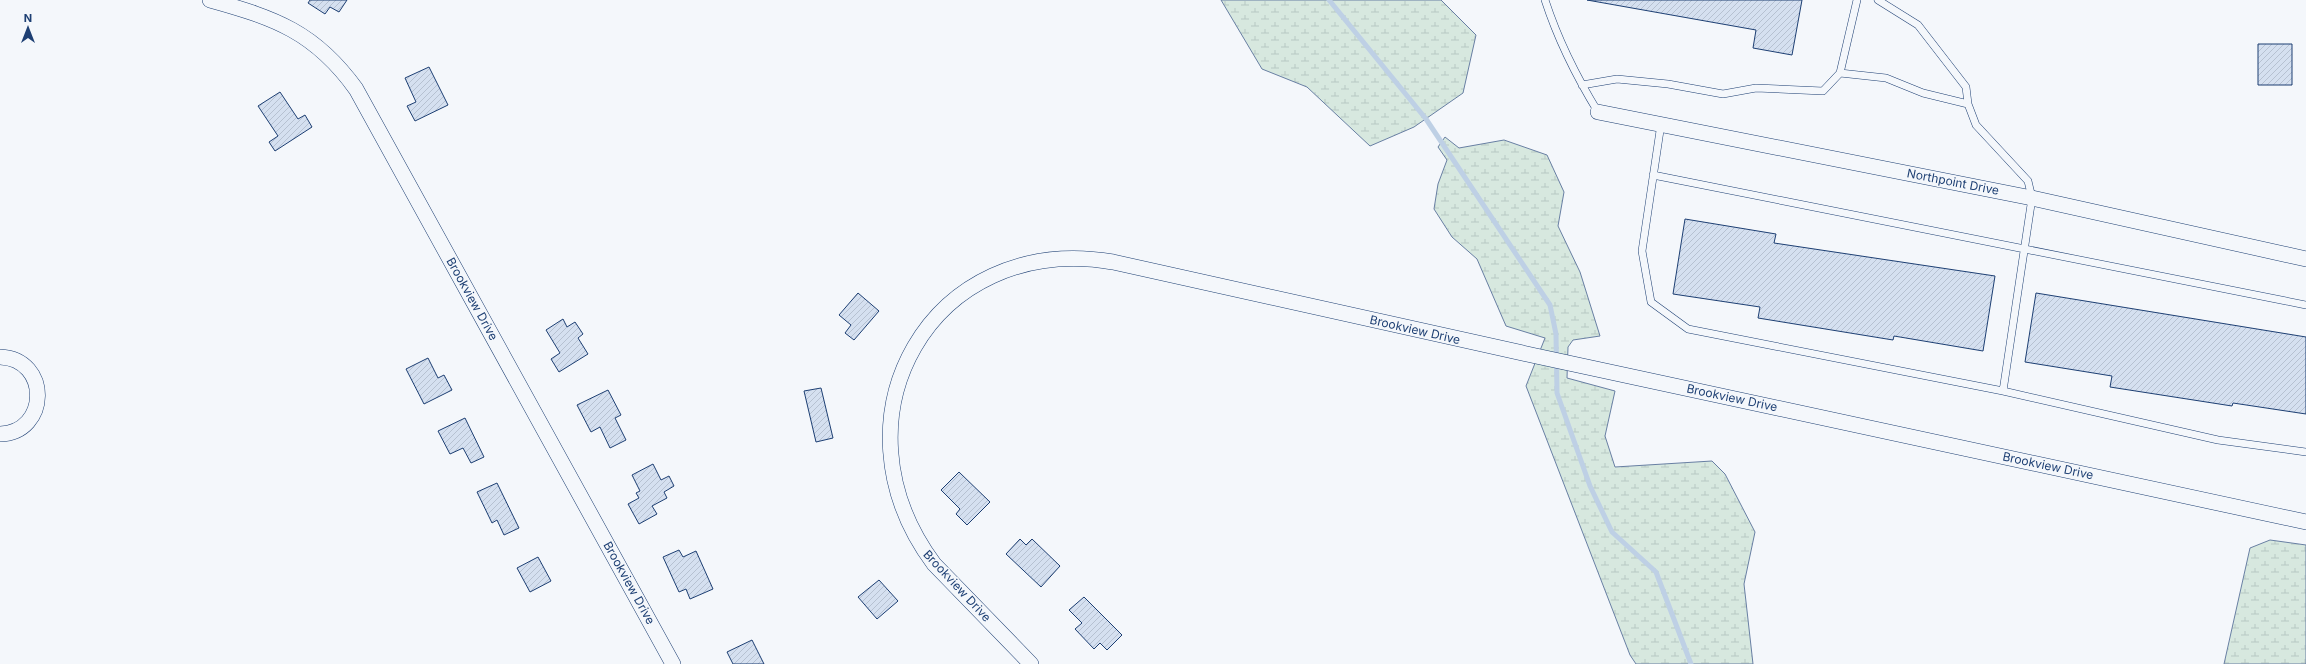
<svg xmlns="http://www.w3.org/2000/svg" width="2306" height="664" font-family="Inter,sans-serif">
  <style>
    .wetland { fill: url(#wetland-marsh); stroke: #687fa3 }
    .lines { fill: none; stroke-linecap: round; stroke-linejoin: round }
    .stream { stroke: #bed0e5; stroke-width: 5 }
    .building { fill: url(#building-hatch); stroke: #1d3f73 }
    .service-casing { stroke: #1d3f73; stroke-width: 8 }
    .minor-casing { stroke: #1d3f73; stroke-width: 16 }
    .service { stroke: #f4f7fb; stroke-width: 7 }
    .minor { stroke: #f4f7fb; stroke-width: 15 }
    .labels { text-anchor: middle; stroke-width: 3; stroke-linejoin: round; paint-order: stroke }
    .street-label { font-size: 12px; fill: #1d3f73; stroke: #f4f7fb }
  </style>
  <defs>
    <pattern id="wetland-marsh" width="20" height="14" patternUnits="userSpaceOnUse"><rect width="20" height="14" fill="#d7e8df"/><path d="M1 5h8M5 5V1M11 12h8M15 12V8" fill="none" stroke="#b8c8c3"/></pattern>
    <pattern id="building-hatch" width="6" height="6" patternUnits="userSpaceOnUse"><rect width="6" height="6" fill="#d5e0f0"/><path d="M-1 1l2-2M0 6l6-6M5 7l2-2" fill="none" stroke="#b6c1d1"/></pattern>
  </defs>
  <rect width="100%" height="100%" fill="#f4f7fb"/>
  <path class="wetland" d="M1221 0H1441L1476 35 1463 93 1414 127 1370 146 1307 87 1262 69Z
    M1445 137 1459 148 1504 140 1547 155 1564 192 1558 226 1580 272 1600 336 1573 340 1568 347 1567 378 1615 391 1605 436 1615 467 1712 461 1725 474 1755 532 1744 584 1753 664H1636L1630 655 1526 386 1545 338 1506 326 1477 259 1452 237 1434 209 1438 184 1447 160 1438 147Z
    M2270 540 2306 545V664H2224L2250 548Z"/>
  <g class="lines">
    <path class="stream" d="M1329 0 1426 119 1550 305 1556 334 1557 393 1590 486 1612 532 1656 572 1691 664"/>
  </g>
  <path class="building" d="M310 0H347L339 12 330 7 325 14 308 3Z
    M1587 0H1802L1792 55 1753 48 1756 30Z
    M2258 44H2292V85H2258Z
    M429 67 448 105 415 121 407 106 416 102 405 78Z
    M280 92 298 119 305 115 312 127 275 151 269 142 278 136 258 106Z
    M1685 219 1776 234 1774 243 1995 276 1983 351 1894 336 1893 340 1758 318 1760 307 1673 294Z
    M858 293 879 311 854 340 845 333 851 325 839 315Z
    M2036 293 2306 337V414L2233 403 2232 406 2110 387 2112 376 2025 362Z
    M563 319 567 327 575 322 583 334 578 338 588 354 559 372 551 359 560 353 546 330Z
    M428 358 438 378 444 375 452 390 424 404 406 369Z
    M821 388 833 438 816 442 804 391Z
    M608 390 621 415 615 418 626 440 610 448 600 427 591 432 577 405Z
    M465 418 484 457 471 463 463 448 450 454 438 431Z
    M653 464 661 480 669 476 674 486 664 492 667 498 652 506 657 514 639 524 628 504 639 498 636 493 640 491 632 475Z
    M959 472 990 502 967 525 956 514 960 509 941 490Z
    M497 483 519 528 504 535 497 520 492 523 477 492Z
    M1020 539 1026 545 1032 539 1060 566 1041 587 1006 554Z
    M679 550 683 557 696 551 713 589 690 599 686 589 679 592 663 557Z
    M538 557 551 581 530 592 517 568Z
    M879 580 898 601 877 619 858 597Z
    M1084 597 1122 635 1107 650 1100 643 1094 649 1075 629 1082 623 1069 610Z
    M752 640 764 664H733L727 652Z"/>
  <g class="lines">
    <defs>
      <path id="service" d="M1545 0C1558 40 1576 76 1598 112
        M1840 73 1886 78 1923 93 1968 104 1966 87 1918 25 1878 0
        M1582 85 1617 79 1668 84 1723 94 1756 88 1823 91 1840 73 1857 0
        M1968 104 1976 125 2028 181 2032 198 2003 391
        M1661 124 1642 251 1651 302 1688 329 2003 391 2218 440 2306 452
        M1653 175 2306 305"/>
      <path id="minor" d="M210 0C275 18 315 32 356 89L673 664
        M1598 112 2032 198 2306 259
        M0 357C51 359 49 433 0 434
        M1031 664 934 564C826 419 930 231 1113 262L1536 356 2306 522"/>
    </defs>
    <use href="#service" class="service-casing"/>
    <use href="#minor" class="minor-casing"/>
    <use href="#service" class="service"/>
    <use href="#minor" class="minor"/>
  </g>
  <g class="labels">
    <g class="street-label">
      <text transform="translate(1953 182) rotate(11)" y="4">Northpoint Drive</text>
      <text transform="translate(472 299) rotate(61)" y="4">Brookview Drive</text>
      <text transform="translate(1415 330) rotate(13)" y="4">Brookview Drive</text>
      <text transform="translate(1732 398) rotate(12)" y="4">Brookview Drive</text>
      <text transform="translate(2048 466) rotate(12)" y="4">Brookview Drive</text>
      <text transform="translate(629 583) rotate(61)" y="4">Brookview Drive</text>
      <text transform="translate(957 586) rotate(47)" y="4">Brookview Drive</text>
    </g>
  </g>
  <g transform="translate(28 28)" stroke="#f4f7fb" stroke-width="3" paint-order="stroke">
  <path d="M0-3L7 15L0 10L-7 15Z" fill="#1d3f73"/>
  <text y="-6" font-size="11" font-weight="bold" text-anchor="middle" fill="#1d3f73">N</text>
  </g>
</svg>
